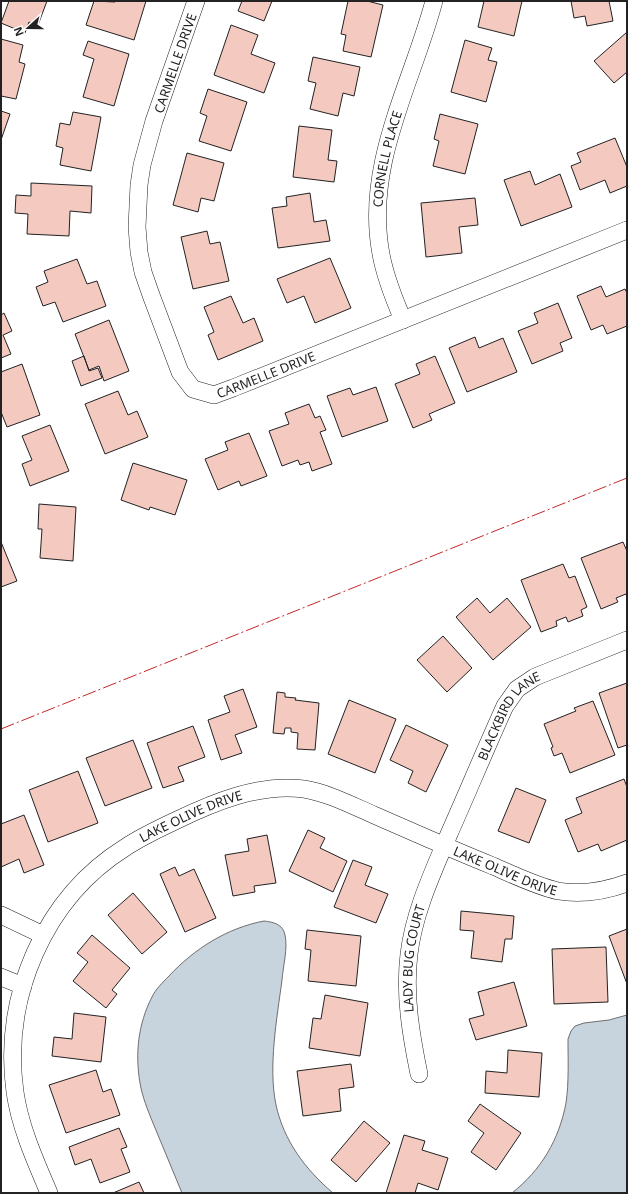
<svg xmlns="http://www.w3.org/2000/svg" width="628" height="1194" font-family="'Noto Sans',sans-serif">
  <style>
    .water { fill: #c7d3dd; stroke: #6f6f6f }
    .building { fill: #f3c9c0; stroke: #222 }
    .lines { fill: none; stroke-linecap: round; stroke-linejoin: round }
    .street-casing { stroke: #222; stroke-width: 18 }
    .street { stroke: #fff; stroke-width: 17 }
    .power { stroke: #c62828; stroke-width: 1; stroke-dasharray: 14 3 2 3; stroke-linecap: butt }
    .labels { text-anchor: middle; stroke-width: 3; stroke-linejoin: round; paint-order: stroke }
    .street-label { font-size: 13px; fill: #222; stroke: #fff }
  </style>
  <rect width="100%" height="100%" fill="#fff"/>
  <path class="water" d="M264 921C273 922 283 924 285 935 288 949 283 966 282 980 277 1018 268 1067 276 1105 284 1141 305 1169 333 1193H182C172 1170 163 1146 153 1123 148 1111 142 1096 140 1083 135 1054 138 1024 152 997 155 990 163 982 169 976 194 949 227 928 264 921Z
    M627 1015V1193H512C541 1170 559 1140 566 1103 569 1083 568 1060 568 1039L571 1031 575 1026 584 1023 609 1020Z"/>
  <path class="building" d="M9 1H47L38 25 29 22 25 33 1 23Z
    M94 1 115 2V1H146L134 40 86 25Z
    M242 1H272L264 21 238 11Z
    M348 1H367L383 5 371 57 343 51 346 35 341 34Z
    M484 1H522L514 36 478 27Z
    M571 1H609L613 21 587 26 585 16 574 18Z
    M231 25 258 35 251 54 275 63 264 93 214 75Z
    M627 32V72L614 83 594 61Z
    M1 39 23 45 19 62 25 64 16 99 1 96Z
    M465 40 492 48 488 60 497 62 486 102 451 92Z
    M88 41 129 54 114 106 83 97 94 59 83 55Z
    M313 57 360 67 354 96 343 93 338 116 310 109 316 83 308 81Z
    M208 89 247 102 231 151 199 141 207 116 200 113Z
    M1 111 10 114 1 140Z
    M73 112 101 117 91 171 60 165 63 148 56 146 60 123 70 125Z
    M440 114 478 124 465 174 433 166 439 141 434 139Z
    M299 126 332 130 328 160 337 161 334 182 293 177Z
    M615 138 627 167V186L610 193 605 180 580 190 571 166 581 162 577 153Z
    M187 153 224 163 214 201 201 198 198 212 173 205Z
    M530 171 535 185 560 174 572 207 521 226 504 180Z
    M31 183 92 186 91 213 70 211 69 236 27 234 28 214 15 213 16 195 31 196Z
    M310 193 314 222 326 220 330 241 278 248 272 208 287 206 286 197Z
    M475 198 478 225 459 227 462 253 426 257 421 203Z
    M207 231 210 244 220 242 229 281 193 289 181 237Z
    M330 258 351 308 315 323 304 296 287 303 277 279Z
    M77 259 87 284 97 281 106 306 63 322 55 302 43 306 36 287 48 282 44 271Z
    M601 286 606 297 625 289 627 293V326L607 334 603 325 591 330 577 296Z
    M231 296 243 323 254 318 263 341 218 360 208 335 214 332 204 307Z
    M558 303 572 338 560 343 563 351 532 364 518 331 538 323 534 313Z
    M4 313 12 331 3 335 11 354 1 358V315Z
    M109 320 129 371 104 381 99 366 89 370 75 334Z
    M475 337 479 348 503 338 517 372 467 392 449 348Z
    M84 356 89 371 98 368 102 378 81 386 72 361Z
    M435 356 455 403 429 414 432 420 413 428 395 384 420 374 416 364Z
    M22 364 40 415 7 427 1 412V372Z
    M376 387 388 421 342 437 327 396 350 388 353 395Z
    M118 391 128 415 137 411 148 437 105 454 85 404Z
    M309 404 315 418 320 416 326 430 320 432 332 464 312 471 309 462 300 465 298 460 282 466 269 431 289 424 285 413Z
    M50 425 69 471 30 486 22 464 32 460 22 436Z
    M249 433 267 476 241 486 239 481 218 490 205 459 228 450 225 442Z
    M133 463 187 480 175 515 150 507 149 510 121 500Z
    M39 504 76 507 73 561 40 558 42 529H38Z
    M1 542 17 581 1 587Z
    M623 542 627 551V597L626 594 616 598 618 602 601 609 581 558Z
    M563 564 569 578 575 576 587 607 581 610 583 616 568 622 566 617 556 621 557 626 541 632 521 580Z
    M477 598 490 613 507 598 531 627 493 660 456 617Z
    M443 636 472 668 447 692 417 660Z
    M627 683V745L618 748 599 693Z
    M243 689 257 727 235 735 242 753 221 760 208 720 230 712 224 696Z
    M277 692 285 693V697L296 698 295 700 319 703 315 750 297 749 298 733 291 732V728H285L284 734 273 733Z
    M349 700 396 719 375 773 328 754Z
    M593 701 615 755 570 773 562 753 554 756 551 748 553 747 544 724 576 711 574 708Z
    M406 725 448 745 426 792 408 783 413 771 390 760Z
    M193 726 205 757 178 767 184 781 163 788 147 743Z
    M133 740 152 788 105 806 86 758Z
    M78 771 98 823 48 842 29 790Z
    M624 779 627 787V840L601 851 598 844 578 852 565 820 582 813 576 798Z
    M516 788 546 800 529 843 498 831Z
    M24 815 44 865 24 873 19 859 1 867V824Z
    M308 830 325 838 320 848 347 861 333 892 289 871Z
    M267 835 276 883 254 886 255 892 233 896 225 855 249 851 247 839Z
    M353 860 372 867 365 885 388 894 376 923 334 907Z
    M175 867 179 876 194 869 216 918 185 932 160 874Z
    M133 893 167 932 142 954 108 915Z
    M461 911 514 916 512 939H505L502 962 471 958 474 931 460 930Z
    M627 929V984L609 936Z
    M307 930 361 936 356 986 308 981 311 950 305 949Z
    M92 935 130 968 112 990 117 994 106 1008 73 981 88 962 77 953Z
    M606 947 608 1002 554 1004 552 949Z
    M514 982 527 1026 476 1040 469 1019 484 1015 478 992Z
    M325 995 368 1003 360 1056 309 1048 313 1018 321 1019Z
    M74 1013 106 1017 101 1062 52 1056 54 1037 72 1039Z
    M508 1050 542 1053 539 1097 485 1093 486 1071 507 1073Z
    M351 1064 354 1087 339 1089 341 1111 303 1116 297 1071Z
    M96 1070 103 1092 111 1089 120 1115 66 1133 49 1085Z
    M480 1104 521 1133 496 1170 471 1152 484 1133 468 1121Z
    M364 1121 390 1143 356 1182 331 1160Z
    M119 1128 127 1147 121 1149 130 1172 100 1183 91 1159 75 1165 69 1147Z
    M404 1135 425 1141 422 1150 448 1158 438 1190 418 1183 415 1193H386Z
    M139 1182 144 1193H113Z"/>
  <g class="lines">
    <defs>
      <g id="street">
        <path id="s1" d="M196 1 154 121 142 165 139 185 137 227 139 252 143 272 151 295 180 372 193 389 214 395 233 388 627 230"/>
        <path id="s2" d="M403 320C394 299 385 277 381 254 364 165 412 84 434 1"/>
        <path d="M1 915 43 935"/>
        <path d="M1 977 23 986"/>
        <path id="s3" d="M419 1074C411 1035 404 995 409 954 414 912 433 872 449 834 468 791 486 748 505 706L517 689 535 677 627 640"/>
        <path id="s4" d="M49 1193C35 1160 20 1127 15 1092 2 997 44 898 126 847 141 837 158 829 175 821 214 802 260 783 304 789 328 793 351 805 374 815 413 832 453 850 493 866 514 875 536 886 558 891 581 895 605 891 627 883"/>
      </g>
    </defs>
    <use href="#street" class="street-casing"/>
    <use href="#street" class="street"/>
    <path class="power" d="M1 729 627 478"/>
  </g>
  <g class="labels">
    <g class="street-label">
      <text transform="translate(175 63) rotate(-71)" y="5">CARMELLE DRIVE</text>
      <text dy="5" stroke="none"><textPath href="#s2" startOffset="166">CORNELL PLACE</textPath></text>
      <text dy="5" stroke="none"><textPath href="#s1" startOffset="486">CARMELLE DRIVE</textPath></text>
      <text dy="5" stroke="none"><textPath href="#s3" startOffset="382">BLACKBIRD LANE</textPath></text>
      <text dy="5" stroke="none"><textPath href="#s4" startOffset="463">LAKE OLIVE DRIVE</textPath></text>
      <text dy="5" stroke="none"><textPath href="#s4" startOffset="799">LAKE OLIVE DRIVE</textPath></text>
      <text dy="5" stroke="none"><textPath href="#s3" startOffset="117">LADY BUG COURT</textPath></text>
    </g>
  </g>
  <rect width="628" height="1194" fill="none" stroke="#222222" stroke-width="4"/>
  <g transform="translate(28 28) rotate(249)" stroke="#ffffff" stroke-width="3" paint-order="stroke">
  <path d="M0-3L7 15L0 10L-7 15Z" fill="#222222"/>
  <text y="-6" font-size="11" font-weight="bold" text-anchor="middle" fill="#222222">N</text>
  </g>
</svg>
